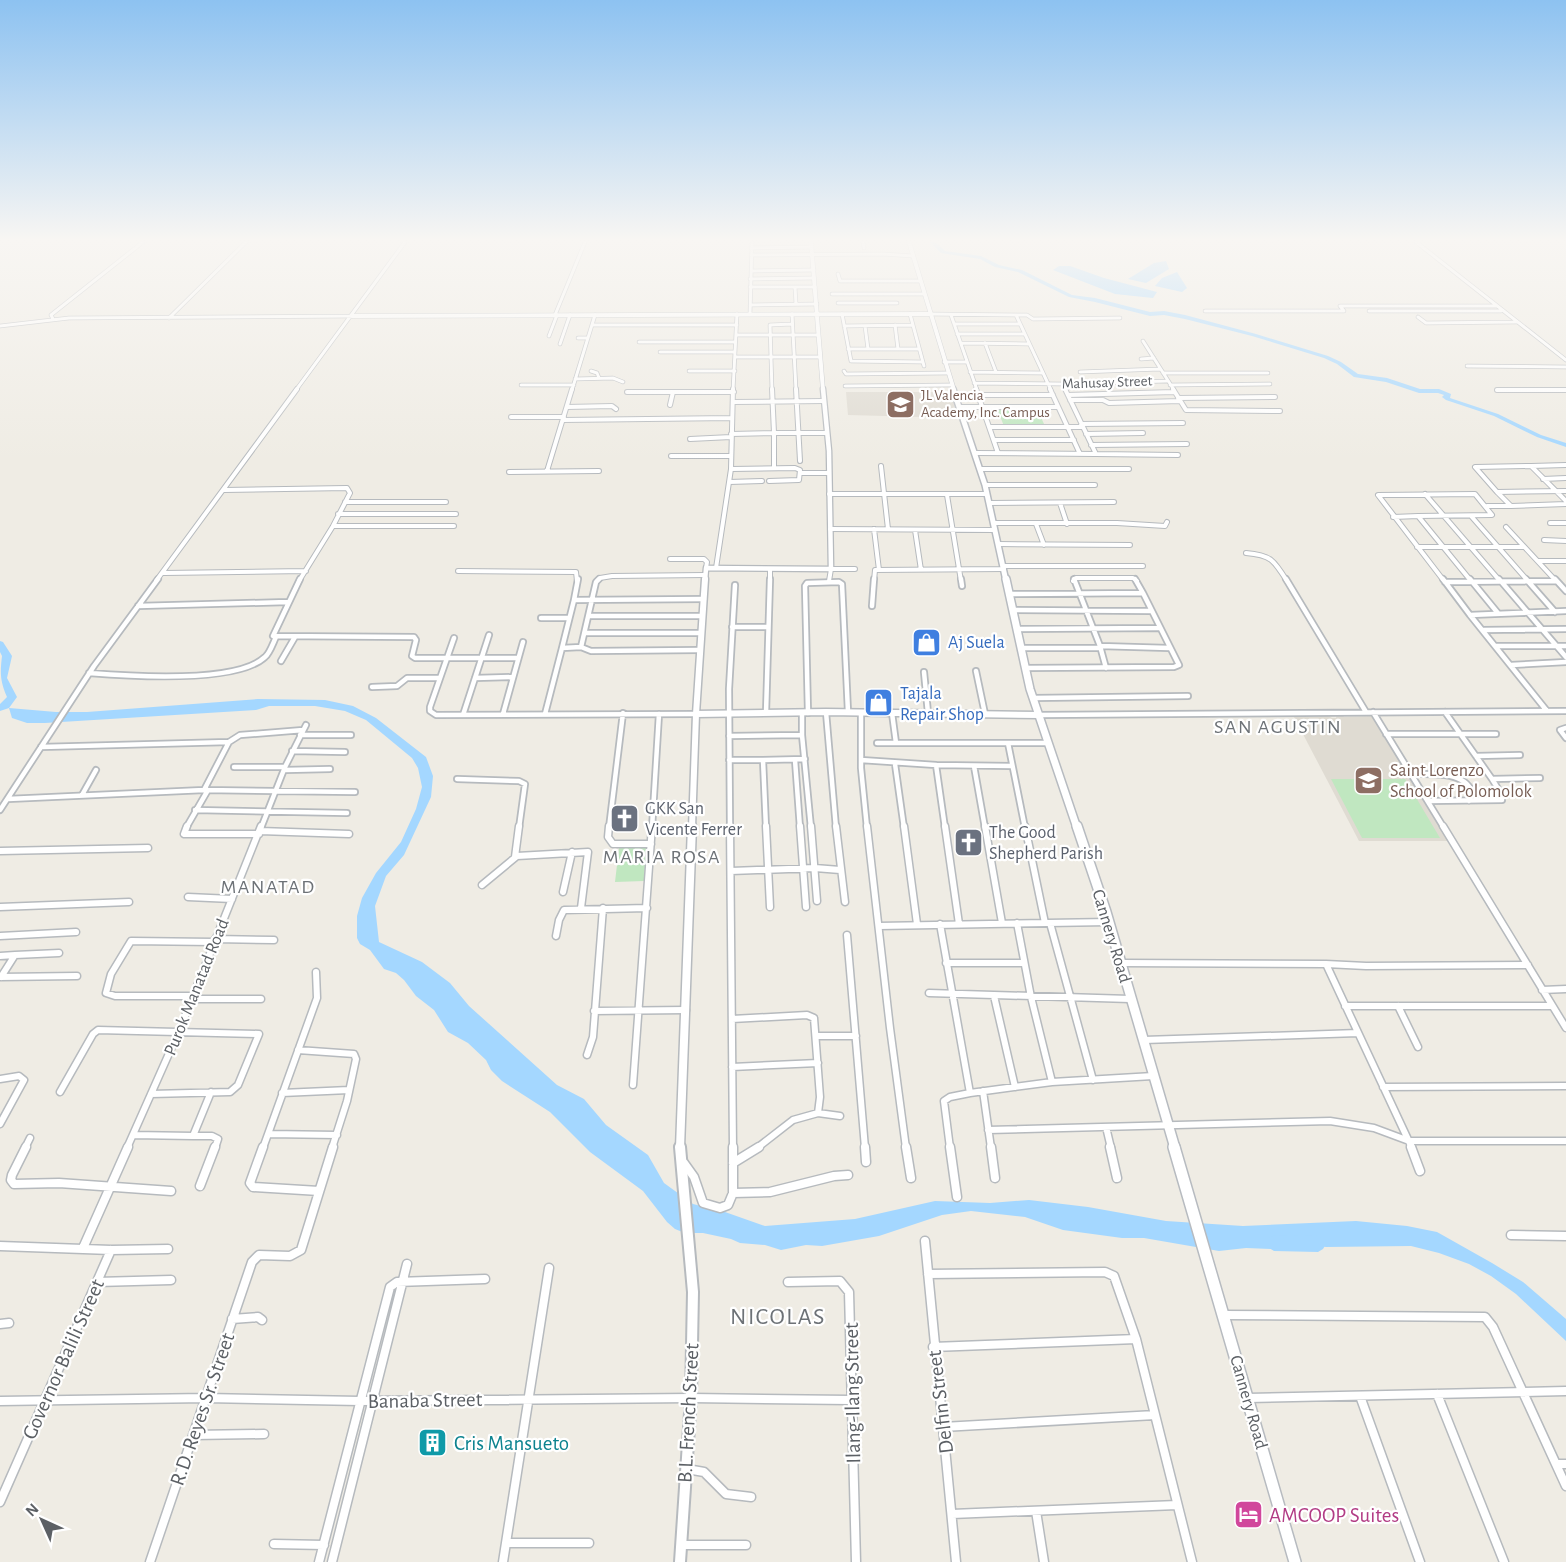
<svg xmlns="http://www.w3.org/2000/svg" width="1566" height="1562" font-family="'Alegreya Sans',sans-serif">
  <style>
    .education { fill: #dfdbd2 }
    .green { fill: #c0e7c0 }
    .water { fill: #a4d7ff }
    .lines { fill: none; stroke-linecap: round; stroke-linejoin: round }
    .river { fill: #a4d7ff; fill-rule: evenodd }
    .minor-far4-casing { stroke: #b6babe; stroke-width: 4.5 }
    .minor-far3-casing { stroke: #b6babe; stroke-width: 6 }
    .minor-far2-casing { stroke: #b6babe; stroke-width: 8 }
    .minor-far1-casing { stroke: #b6babe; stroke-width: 9 }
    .minor-casing { stroke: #b6babe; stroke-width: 11 }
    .tertiary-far4-casing { stroke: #b6babe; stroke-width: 5 }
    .tertiary-far3-casing { stroke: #b6babe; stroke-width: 7 }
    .tertiary-far2-casing { stroke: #b6babe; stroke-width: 9 }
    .tertiary-far1-casing { stroke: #b6babe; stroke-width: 11 }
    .tertiary-casing { stroke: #b6babe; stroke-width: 14 }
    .secondary-far4-casing { stroke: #b7bbc0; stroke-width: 5 }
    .secondary-far3-casing { stroke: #b7bbc0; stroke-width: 8 }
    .secondary-far2-casing { stroke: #b7bbc0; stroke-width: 10 }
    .secondary-far1-casing { stroke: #b7bbc0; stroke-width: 12 }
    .secondary-casing { stroke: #b7bbc0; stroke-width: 14 }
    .minor-far4 { stroke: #fff; stroke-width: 3 }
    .minor-far3 { stroke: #fff; stroke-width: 4 }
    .minor-far2 { stroke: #fff; stroke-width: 4.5 }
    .minor-far1 { stroke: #fff; stroke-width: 6 }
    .minor { stroke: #fff; stroke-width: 8 }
    .tertiary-far4 { stroke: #fff; stroke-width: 4 }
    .tertiary-far3 { stroke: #fff; stroke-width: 4.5 }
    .tertiary-far2 { stroke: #fff; stroke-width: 6 }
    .tertiary-far1 { stroke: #fff; stroke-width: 8 }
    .tertiary { stroke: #fff; stroke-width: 10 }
    .secondary-far4 { stroke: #fff; stroke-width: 4 }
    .secondary-far3 { stroke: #fff; stroke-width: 5 }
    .secondary-far2 { stroke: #fff; stroke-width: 7 }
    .secondary-far1 { stroke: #fff; stroke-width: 9 }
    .secondary { stroke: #fff; stroke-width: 11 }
    .labels { text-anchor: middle; stroke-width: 4.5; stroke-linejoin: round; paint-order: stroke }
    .far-street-label { font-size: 15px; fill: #5c6065; stroke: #fff }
    .far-education-label { font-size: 15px; fill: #785e54; stroke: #fff; text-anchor: start }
    .shop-label { font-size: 18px; fill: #366cbe; stroke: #fff; text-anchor: start }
    .education-label { font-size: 18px; fill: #785e54; stroke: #fff; text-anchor: start }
    .worship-label { font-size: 18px; fill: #5b616d; stroke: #fff; text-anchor: start }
    .street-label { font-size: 18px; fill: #5c6065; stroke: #fff }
    .neighbourhood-label { font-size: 20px; letter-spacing: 1.5px; fill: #6d7277; stroke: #fff }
    .near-street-label { font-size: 21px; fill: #5c6065; stroke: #fff }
    .near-culture-label { font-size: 21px; fill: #0d838f; stroke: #fff; text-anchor: start }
    .near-hotel-label { font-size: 21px; fill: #b23c85; stroke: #fff; text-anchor: start }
    .near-neighbourhood-label { font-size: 24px; letter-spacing: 1.5px; fill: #6d7277; stroke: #fff }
  </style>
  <rect width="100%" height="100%" fill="#efece4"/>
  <path class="education" d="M846 392H950L958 418 848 415Z
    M1319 714H1326L1332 718H1336L1337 714H1342L1344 717 1373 716 1449 841H1359L1294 717H1320Z"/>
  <path class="green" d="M997 409H1037L1045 426H1004Z
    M1331 779H1405L1440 838H1362Z
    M646 847 644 881 615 882 619 848Z"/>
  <path class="water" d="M1166 261 1169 269 1146 283 1128 279 1154 263Z
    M1059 266H1070L1104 278 1157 292 1153 298 1115 294 1053 270Z
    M1177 272 1187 288 1182 292 1155 286 1162 278Z
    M258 699 325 700 353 706 376 718 426 757 433 776 431 797 404 855 386 876 375 906 379 942 422 962 450 983 469 1006 557 1085 584 1099 606 1125 648 1155 664 1183 693 1204 725 1212 765 1226 855 1219 935 1201 990 1203 1029 1200 1088 1207 1166 1221 1243 1226 1356 1221 1407 1226 1437 1232 1492 1263 1523 1282 1566 1319V1341L1516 1294 1491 1276 1469 1264 1439 1253 1411 1246 1326 1247 1305 1244H1285L1271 1249 1246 1248 1219 1251 1144 1238H1122L1063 1230 1025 1217 971 1211 942 1215 879 1236 822 1246 806 1245 781 1250 765 1245 740 1243 731 1239 703 1233H685L675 1229 667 1222 643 1191 590 1152 550 1112 502 1081 491 1070 486 1060 468 1043 448 1032 434 1010 416 996 404 980 396 973 384 969 370 950 360 944 357 938V916L362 898 376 873 401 842 416 809 422 787 418 768 412 758 366 720 345 711 315 706H269L256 710 45 723H27L12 718 9 708 56 712H87Z"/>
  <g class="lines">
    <path class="river" d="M930 242H935L945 251 981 256 999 265 1022 270 1072 295 1095 298 1150 312 1164 311 1185 315 1256 334 1328 356 1341 362 1358 374 1387 378 1420 389H1439L1451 394 1450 398 1498 414 1541 435 1566 443V447L1537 437 1494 416 1446 400 1442 397 1444 395 1438 393H1419L1386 382 1354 377 1337 364 1324 358 1252 336 1185 319 1164 315 1150 316 1095 302 1069 297 1018 272 995 267 980 259 941 253Z
      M0 641 3 642 12 656 7 678 17 697 9 708 0 711V704L7 697C0 681 0 673 2 656L0 652Z
      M1274 1235 1318 1236 1323 1239 1326 1244 1323 1249 1318 1252 1274 1251 1269 1248 1266 1243 1269 1238Z"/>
    <defs>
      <path id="minor-far4" d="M863 242 864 248
        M1416 242 1566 360
        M751 248 812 247
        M751 255 883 254 913 256
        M751 271 814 270
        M838 274 840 281H920
        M750 279 814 278
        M750 287H815
        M795 287 796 304
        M832 294H923
        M838 303H897
        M750 305 817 304
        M1205 311H1344L1340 306H1496
        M1369 311H1501
        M750 314 752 242
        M792 314 796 390
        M842 314 851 361 923 362
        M910 314 924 366
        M929 314 1027 315 1033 319 1120 318
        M555 315 585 242
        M951 315 977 390
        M1016 315 1051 390
        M1418 317 1426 323 1516 322
        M169 318 246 242
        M53 319 51 315 143 242
        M954 324H1020
        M592 325H737
        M895 325 898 349
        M0 326 69 318 352 316
        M844 326 913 325
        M865 326 868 349
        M957 334H1024
        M736 335H817
        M549 336 557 315
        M578 338H588
        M1143 341 1174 390
        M639 342H735
        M961 343 1029 344
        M985 343 996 372
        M560 344 570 315
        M848 349H919
        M660 352H735
        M735 357H819
        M1141 359 1154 358
        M944 362H966
        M1467 366 1566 367
        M591 371 597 373 599 378
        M689 371H735
        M844 371 846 374 948 373
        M970 372 1043 373
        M1080 372 1160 369
        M1163 373H1268
        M575 379 613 378 623 382
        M974 383 1063 384 1167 381
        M1063 384 1066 390
        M521 385H574
        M1170 385 1270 384
        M845 386 951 385
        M296 390 405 242
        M572 390 595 315
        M733 390 737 314
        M772 390 770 325 792 324
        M1497 390H1566"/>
      <path id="minor-far3" d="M772 389 774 433H827
        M796 389 800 461
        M976 389 998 453
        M1050 389 1080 454
        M1173 389 1186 410 1280 411
        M1497 390H1566
        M627 392H734
        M978 395H1053
        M1068 395 1174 392
        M1178 398 1275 397
        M1070 400H1103L1109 403 1180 401
        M733 402 823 401
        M670 405 673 392
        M567 407 612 406 616 409
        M959 407H1058
        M511 417H564
        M563 420 732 418
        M1081 424 1183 423
        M990 427H1083
        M731 434 774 433V468
        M1086 434 1143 433
        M690 439 731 437
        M994 440H1074
        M1091 445 1187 444
        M975 453 1096 454 1065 389
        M1096 454 1178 455
        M671 456H731
        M881 466 888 529
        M1531 466 1566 465
        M731 469 795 468 800 470 799 480 769 481
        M980 469H1129
        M547 471 572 389
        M509 472 599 471
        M800 473H828
        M1543 479 1566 478
        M729 482 762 481
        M985 485H1095
        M224 490 347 488 350 493 333 526
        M1566 491 1497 492 1511 506 1566 504
        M1497 492 1475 467 1531 466 1566 501
        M829 494H987
        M1425 494 1500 581
        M947 495 961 581
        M345 502H446
        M989 503 1114 502
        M1060 503 1067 524
        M1487 506H1511
        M338 514H456
        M1471 516 1528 581
        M1393 517 1418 516
        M994 523H1117L1165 526 1167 522
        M1550 523H1566
        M1036 524 1044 545
        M1506 527 1556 581
        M830 529 995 530
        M874 529 879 570
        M915 530 921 570
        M1544 540 1566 541
        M998 544 1130 545
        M1417 547H1524
        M1246 553C1271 555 1274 560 1287 581
        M670 559H704L707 562 706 568
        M1538 561H1566
        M1003 566H1143
        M716 568 731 469 733 389
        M458 571 576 572 577 581
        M164 573 306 571
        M156 581 297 389
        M299 581 333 526H454
        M597 581 600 578 612 576 705 575
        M770 581V569
        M829 581 831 569H855
        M874 581 875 570 1004 569
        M1073 581 1076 578H1133L1137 581
        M1444 581 1378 495 1475 494 1492 515 1418 516 1471 581"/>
      <path id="minor-far2" d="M300 579 273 636 414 637 416 640 412 656 415 658H518
        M578 579 574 600 704 599
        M599 579 596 582 581 647 591 651 699 650
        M961 579 962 586
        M1074 579 1100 646 1106 668
        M1135 579 1143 593
        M1286 579 1366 712
        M1443 579 1470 615
        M1470 579 1497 612
        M1499 579 1566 657
        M1526 579 1555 612
        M1555 579 1566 591
        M1445 582 1556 581
        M1009 594 1143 593 1179 665 1174 667 1025 668
        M138 606 288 602
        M872 606 874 579
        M1013 610 1151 611
        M589 616H702
        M541 618H569
        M732 627H768
        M1017 629 1159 628
        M1483 630 1566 629
        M585 633H700
        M454 638 430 707V711L436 715 696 714
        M1100 646 1169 648
        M1495 646H1566
        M562 648 574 600
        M1021 648H1100
        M281 661 295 637
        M1511 665 1566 662
        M976 671 985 714
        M924 672 928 713
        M89 673C127 676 236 684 265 657 270 653 273 643 276 637
        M475 678 513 677
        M372 687 397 686 407 678H440
        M1033 698 1188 696
        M1547 711 1470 615 1566 611
        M826 712 836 828
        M1373 712 1444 828
        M1445 712 1492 779 1540 778
        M766 713 770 579
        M802 713V735L811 828
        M808 713 805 586 807 583 839 582 842 584 848 712
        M861 713V768L867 828
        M892 713 896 743
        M503 714 523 642
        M545 714 562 648 581 647
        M463 715 489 635
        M1039 715 1566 711
        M1566 728 1560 730 1566 738
        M1386 734H1496
        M300 735H351
        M729 736 802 735
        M877 743H1048
        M1008 743 1025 828
        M41 747 229 742 240 735 303 730
        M292 751 345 752
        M1476 756 1520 755
        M729 760H763L766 828
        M763 760 805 759
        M795 760 800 828
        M861 760 936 765 945 828
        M895 764 904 828
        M936 765 1012 766
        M974 766 985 828
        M234 767H285
        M285 770 330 769
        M1412 774C1431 774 1464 771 1472 792L1469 801
        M457 779 519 781 525 784 519 828
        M204 790 229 742
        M82 795 96 770
        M8 799 204 790 355 792
        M1428 801 1502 800V795L1492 779
        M0 810 94 666 158 579
        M195 810 347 813
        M186 828 208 790
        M261 828 285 767 306 725
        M609 828 623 713
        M652 828 659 714
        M730 828 729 689 735 585"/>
      <path id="minor-far1" d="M187 826 184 834H259
        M609 826 608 837 613 844H651
        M730 826 733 1148
        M766 826 770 907
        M800 826 806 907
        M811 826 817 901
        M836 826 845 902
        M867 826 890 1028 906 1148
        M904 826 917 924
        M945 826 959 924
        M985 826 1002 923
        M1025 826 1045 923
        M1443 826 1566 1028
        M260 831 349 834
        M0 851 148 848
        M515 857 519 826
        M731 871 815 868 840 870
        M482 885 517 856 588 852 581 908
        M563 892 572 852
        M188 897 232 899
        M0 907 129 902
        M1017 923 1031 997 1052 1082
        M1050 923 1093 1080
        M940 924 970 1093 1052 1082 1153 1076
        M879 926 1109 922
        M847 935 865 1148
        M0 936 76 932
        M556 936 559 920 564 910 647 908
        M215 939 274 940
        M15 955 59 953
        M0 956 15 955 1 977
        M946 963H1024
        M1121 963 1326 964 1412 1148
        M1326 964 1366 966 1528 965
        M0 977 77 976
        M1542 990 1566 989
        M929 993 1130 999
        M192 996H115L106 993 111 974 131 941 214 942
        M994 996 1015 1087
        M191 999H261
        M1345 1006H1552
        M1398 1006 1418 1047
        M594 1011 686 1010
        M732 1019 807 1015 814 1018 820 1097 818 1113 793 1120 757 1148
        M816 1036H856
        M1144 1040 1358 1033
        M298 1050 354 1054 356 1059 347 1101 332 1148
        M587 1055 593 1037 603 908
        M732 1067 818 1063
        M0 1079 19 1076 24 1080 0 1124
        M633 1085 652 826
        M1383 1087 1566 1086
        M983 1091 991 1148
        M60 1092 93 1034 98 1030 259 1034 238 1085 230 1092 151 1094
        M282 1093 349 1090
        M818 1113 840 1116
        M1106 1127 1111 1148
        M988 1130 1330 1121 1374 1128 1409 1141H1566
        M269 1134 337 1135
        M133 1135 193 1136 211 1092
        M193 1136H212L218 1139 215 1148
        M25 1148 30 1138
        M127 1148 179 1031 261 826
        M263 1148 317 998 316 972
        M950 1148 944 1101 950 1097 970 1093"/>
      <path id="minor" d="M26 1147 12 1175 11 1180 14 1184 59 1183 171 1191
        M263 1147 250 1183 253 1187 319 1191
        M865 1147 866 1162
        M906 1147 911 1178
        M950 1147 957 1197
        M991 1147 995 1178
        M1110 1147 1117 1178
        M1411 1147 1420 1171
        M684 1163 694 1177 703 1203 720 1208 728 1205 733 1193V1147
        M733 1163 759 1147
        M200 1186 215 1147
        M733 1193 770 1192 834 1176 848 1175
        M1511 1235 1566 1236
        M925 1241 956 1562
        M0 1246 111 1250 168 1249
        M83 1248 128 1147
        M928 1274 1105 1272 1114 1276 1136 1339 1192 1562
        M97 1282 171 1280
        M788 1282 840 1281 849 1292 856 1562
        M1224 1315 1485 1317 1493 1327 1566 1486
        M232 1319 258 1317 262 1320
        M0 1324 9 1323
        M933 1347 1136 1339
        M1437 1394 1504 1562
        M1360 1396 1420 1562
        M1248 1398 1566 1391
        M0 1401 206 1398 360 1401 691 1398 850 1400
        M943 1427 1155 1415
        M193 1435 264 1434
        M1556 1464H1566
        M687 1469 704 1472 726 1494 751 1497
        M0 1502 111 1250
        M1036 1511 1044 1562
        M952 1514 1177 1505
        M506 1543H589
        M274 1544 324 1545
        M681 1545H746
        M150 1562 252 1262 259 1255 290 1256 301 1250 333 1147
        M319 1562 390 1287 397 1282 485 1279
        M332 1562 407 1264
        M503 1562 549 1268"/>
      <path id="tertiary-far4" d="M811 242 823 390
        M352 316 929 314"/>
      <path id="tertiary-far3" d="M705 581 706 568 831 569 829 451 823 389"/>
      <path id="tertiary-far2" d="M696 714 826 712 1039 715
        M692 828 696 714 705 579"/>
      <path id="tertiary-far1" d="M680 1148 692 826"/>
      <path id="tertiary" d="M680 1562 691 1398 693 1292 680 1147"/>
      <path id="secondary-far4" d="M909 242 954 390"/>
      <path id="secondary-far3" d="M953 389 985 485 1006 581"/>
      <path id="secondary-far2" d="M1006 579 1030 689 1077 828"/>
      <path id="secondary-far1" d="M1077 826 1106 912 1175 1148"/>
      <path id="secondary" d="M1174 1147 1295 1562"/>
    </defs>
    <use href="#minor-far4" class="minor-far4-casing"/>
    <use href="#minor-far3" class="minor-far3-casing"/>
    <use href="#minor-far2" class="minor-far2-casing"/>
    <use href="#minor-far1" class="minor-far1-casing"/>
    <use href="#minor" class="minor-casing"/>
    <use href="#tertiary-far4" class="tertiary-far4-casing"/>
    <use href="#tertiary-far3" class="tertiary-far3-casing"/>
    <use href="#tertiary-far2" class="tertiary-far2-casing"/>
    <use href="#tertiary-far1" class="tertiary-far1-casing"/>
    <use href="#tertiary" class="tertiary-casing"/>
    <use href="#secondary-far4" class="secondary-far4-casing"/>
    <use href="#secondary-far3" class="secondary-far3-casing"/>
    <use href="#secondary-far2" class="secondary-far2-casing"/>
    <use href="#secondary-far1" class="secondary-far1-casing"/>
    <use href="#secondary" class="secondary-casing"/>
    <use href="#minor-far4" class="minor-far4"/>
    <use href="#minor-far3" class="minor-far3"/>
    <use href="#minor-far2" class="minor-far2"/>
    <use href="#minor-far1" class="minor-far1"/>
    <use href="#minor" class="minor"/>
    <use href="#tertiary-far4" class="tertiary-far4"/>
    <use href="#tertiary-far3" class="tertiary-far3"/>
    <use href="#tertiary-far2" class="tertiary-far2"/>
    <use href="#tertiary-far1" class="tertiary-far1"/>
    <use href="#tertiary" class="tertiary"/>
    <use href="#secondary-far4" class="secondary-far4"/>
    <use href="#secondary-far3" class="secondary-far3"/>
    <use href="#secondary-far2" class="secondary-far2"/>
    <use href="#secondary-far1" class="secondary-far1"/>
    <use href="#secondary" class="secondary"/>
  </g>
  <linearGradient id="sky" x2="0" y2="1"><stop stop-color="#8dc2f1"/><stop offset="0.52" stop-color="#f8f6f3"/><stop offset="1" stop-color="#f8f6f3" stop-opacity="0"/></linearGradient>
  <rect width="1566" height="461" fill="url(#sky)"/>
  <defs>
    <symbol id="school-square" viewBox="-11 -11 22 22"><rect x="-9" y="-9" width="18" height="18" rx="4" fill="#8d6e63" stroke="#fff"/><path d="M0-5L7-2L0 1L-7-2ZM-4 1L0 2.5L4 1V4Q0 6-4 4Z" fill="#fff"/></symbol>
    <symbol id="shop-square" viewBox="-11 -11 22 22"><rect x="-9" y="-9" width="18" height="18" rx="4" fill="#3f7fe0" stroke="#fff"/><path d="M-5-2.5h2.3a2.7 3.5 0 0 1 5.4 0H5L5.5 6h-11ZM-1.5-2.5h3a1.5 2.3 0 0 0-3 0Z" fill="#fff"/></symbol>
    <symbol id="church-square" viewBox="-11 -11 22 22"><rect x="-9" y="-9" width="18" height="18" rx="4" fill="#6b7280" stroke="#fff"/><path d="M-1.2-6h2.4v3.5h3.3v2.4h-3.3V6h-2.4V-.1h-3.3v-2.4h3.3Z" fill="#fff"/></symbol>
    <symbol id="building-square" viewBox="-11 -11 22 22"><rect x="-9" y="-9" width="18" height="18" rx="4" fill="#0f9aa8" stroke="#fff"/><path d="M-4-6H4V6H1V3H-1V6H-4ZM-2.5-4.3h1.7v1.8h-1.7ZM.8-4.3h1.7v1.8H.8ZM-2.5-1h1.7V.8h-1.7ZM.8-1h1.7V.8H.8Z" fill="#fff"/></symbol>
    <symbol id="hotel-square" viewBox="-11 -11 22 22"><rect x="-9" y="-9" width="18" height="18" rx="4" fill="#d1479c" stroke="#fff"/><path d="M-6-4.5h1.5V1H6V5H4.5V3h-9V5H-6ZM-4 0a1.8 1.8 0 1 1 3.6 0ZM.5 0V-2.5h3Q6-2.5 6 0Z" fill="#fff"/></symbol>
  </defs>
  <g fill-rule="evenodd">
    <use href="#school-square" x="884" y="388" width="33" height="33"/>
    <use href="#shop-square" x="910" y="626" width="33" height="33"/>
    <use href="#shop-square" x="862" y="686" width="33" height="33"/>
    <use href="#school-square" x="1352" y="764" width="33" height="33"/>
    <use href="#church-square" x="608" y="802" width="33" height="33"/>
    <use href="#church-square" x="952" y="826" width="33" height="33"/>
    <use href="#building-square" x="416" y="1426" width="33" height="33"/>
    <use href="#hotel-square" x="1232" y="1498" width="33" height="33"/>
  </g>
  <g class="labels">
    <g class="far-street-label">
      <text transform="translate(1107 382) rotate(-2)" y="5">Mahusay Street</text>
    </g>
    <g class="far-education-label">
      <text x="921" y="400">JL Valencia<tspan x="921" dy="17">Academy, Inc. Campus</tspan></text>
    </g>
    <g class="shop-label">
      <text x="948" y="648">Aj Suela</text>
      <text x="900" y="699">Tajala<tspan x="900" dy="21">Repair Shop</tspan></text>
    </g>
    <g class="education-label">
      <text x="1390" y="776">Saint Lorenzo<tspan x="1390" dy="21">School of Polomolok</tspan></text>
    </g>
    <g class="worship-label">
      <text x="645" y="814">GKK San<tspan x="645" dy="21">Vicente Ferrer</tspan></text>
      <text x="989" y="838">The Good<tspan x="989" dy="21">Shepherd Parish</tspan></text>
    </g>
    <g class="street-label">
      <text transform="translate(1112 936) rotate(73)" y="6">Cannery Road</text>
      <text transform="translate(196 987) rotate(-68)" y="6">Purok Manatad Road</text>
      <text transform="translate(1249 1402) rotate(74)" y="6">Cannery Road</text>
    </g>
    <g class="neighbourhood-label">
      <text x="1278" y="733">SAN AGUSTIN</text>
      <text x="662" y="863">MARIA ROSA</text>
      <text x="268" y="893">MANATAD</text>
    </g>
    <g class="near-street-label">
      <text transform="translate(63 1359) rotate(-66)" y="7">Governor Balili Street</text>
      <text transform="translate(852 1393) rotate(-91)" y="7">Ilang-Ilang Street</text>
      <text transform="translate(425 1400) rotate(-1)" y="7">Banaba Street</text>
      <text transform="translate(940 1402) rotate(-97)" y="7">Delfin Street</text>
      <text transform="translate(202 1409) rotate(-71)" y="7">R.D. Reyes Sr. Street</text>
      <text transform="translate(688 1413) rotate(-87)" y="7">B.L. French Street</text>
    </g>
    <g class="near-culture-label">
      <text x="454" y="1450">Cris Mansueto</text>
    </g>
    <g class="near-hotel-label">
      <text x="1269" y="1522">AMCOOP Suites</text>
    </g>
    <g class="near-neighbourhood-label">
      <text x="778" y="1324">NICOLAS</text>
    </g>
  </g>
  <g transform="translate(42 1520) rotate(315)" stroke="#ffffff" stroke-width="4.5" paint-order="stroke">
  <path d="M0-4.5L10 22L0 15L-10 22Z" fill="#5c6065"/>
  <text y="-9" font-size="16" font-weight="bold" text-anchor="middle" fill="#5c6065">N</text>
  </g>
</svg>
